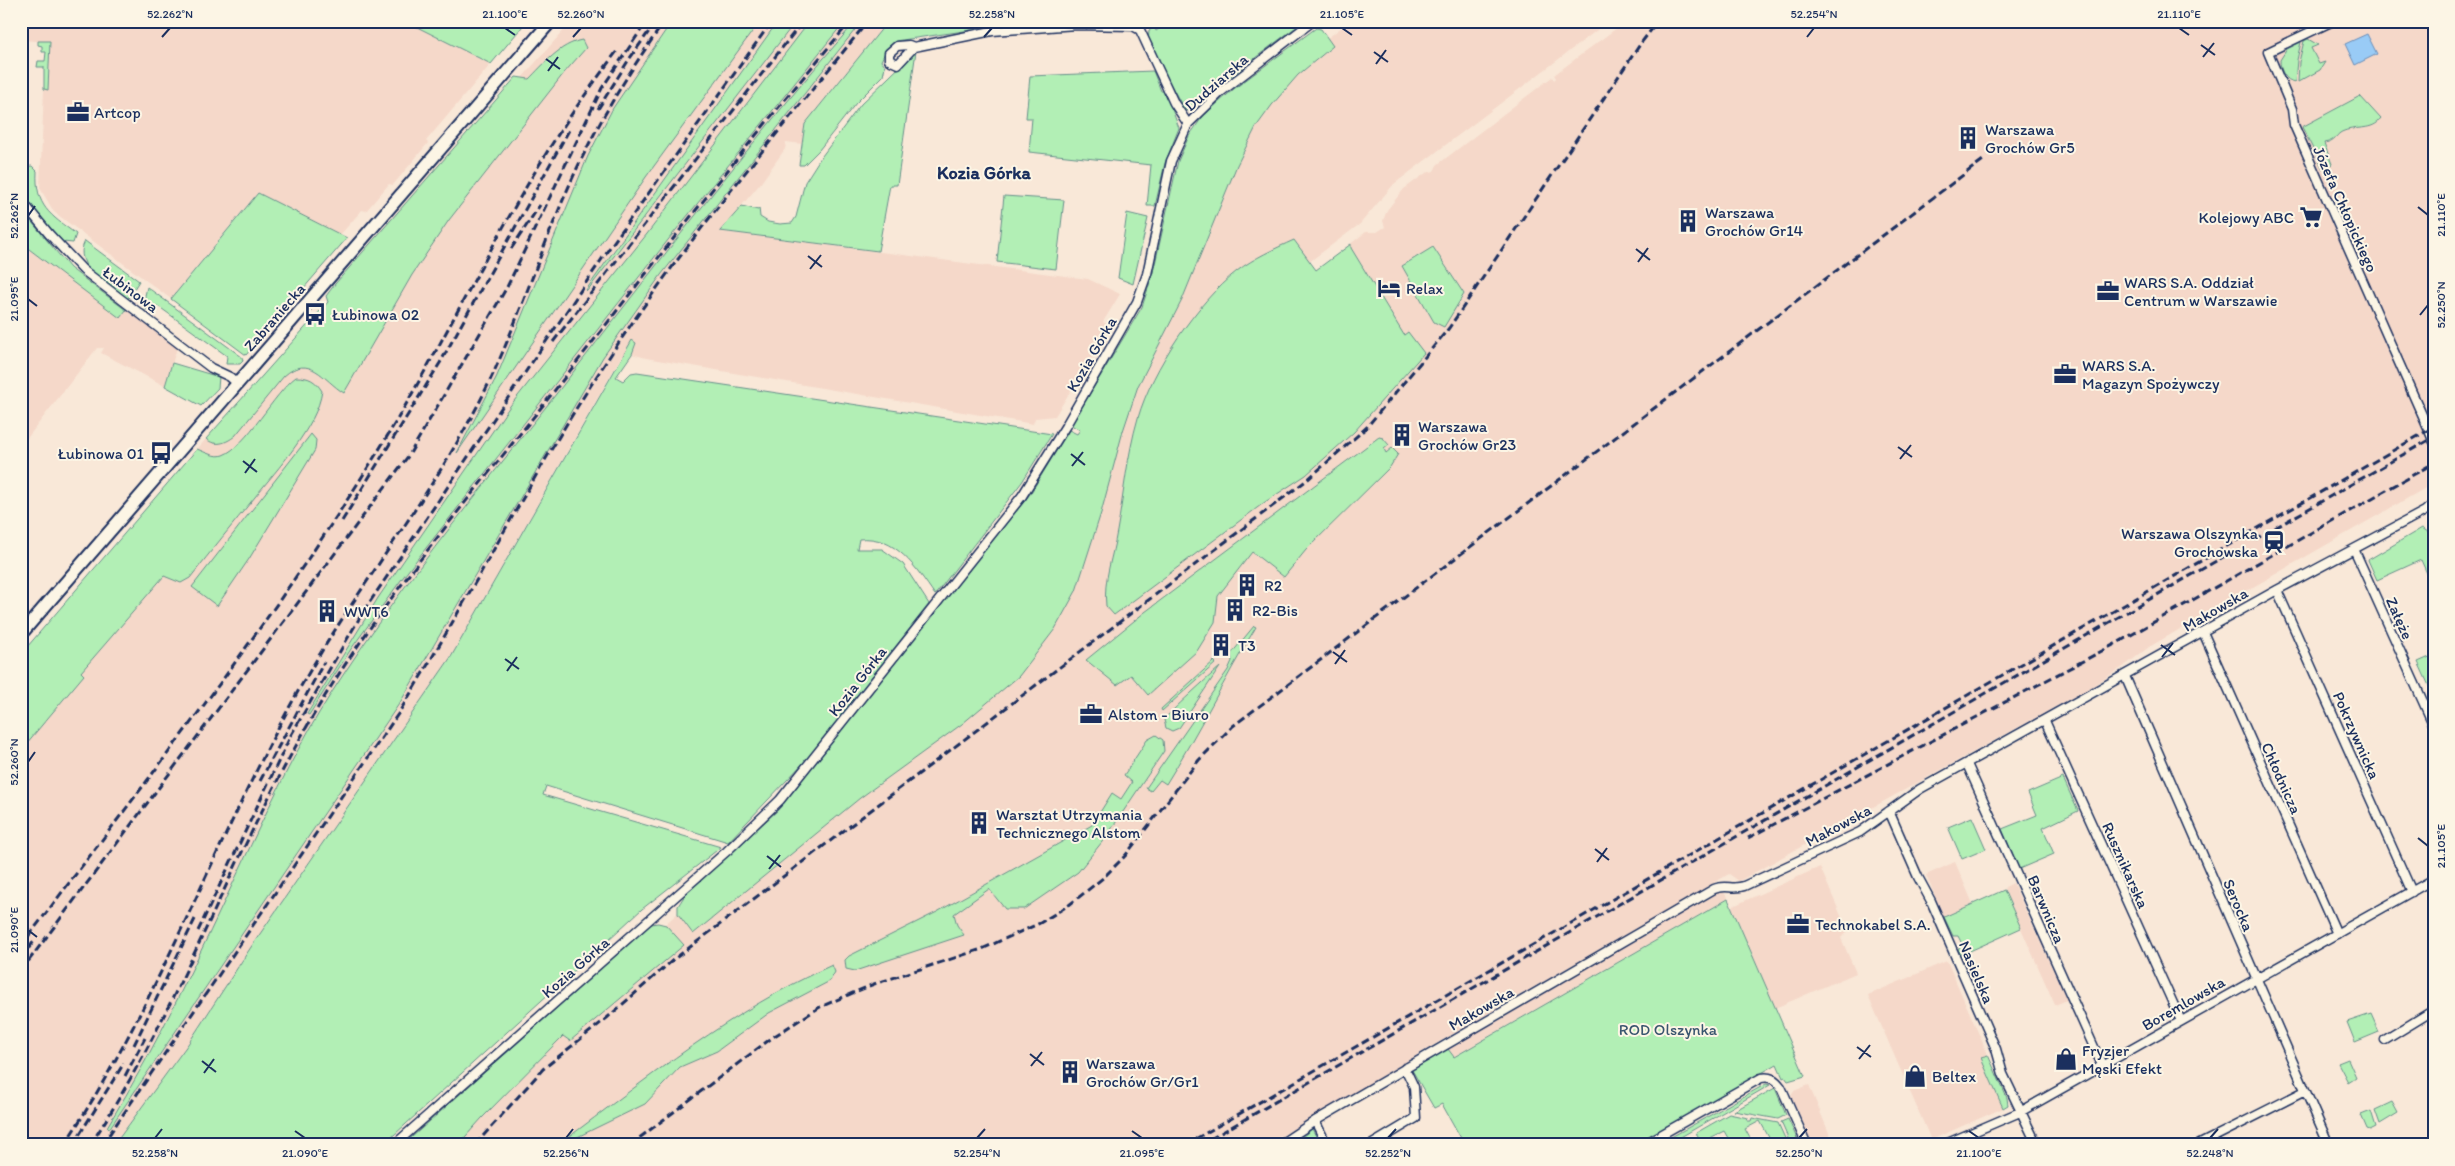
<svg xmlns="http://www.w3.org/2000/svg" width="2455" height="1166" font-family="Itim,sans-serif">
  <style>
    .built { fill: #f5d8c9 }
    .green { fill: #b2efb5; stroke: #668f8a }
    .water { fill: #99cbf6; stroke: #678db9 }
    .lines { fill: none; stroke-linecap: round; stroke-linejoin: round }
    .street-casing { stroke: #1b2f5e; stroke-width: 11 }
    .secondary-casing { stroke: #1b2f5e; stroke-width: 15 }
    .street { stroke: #fcf5e5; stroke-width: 8 }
    .secondary { stroke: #fcf5e5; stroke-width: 11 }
    .rail { stroke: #1b2f5e; stroke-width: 3; stroke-dasharray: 8 4; stroke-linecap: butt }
    .ticks { fill: none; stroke: #1b2f5e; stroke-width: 2 }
    .labels { text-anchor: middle; stroke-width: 4; stroke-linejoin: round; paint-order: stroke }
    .street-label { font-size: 16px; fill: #1b2f5e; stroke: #fcf5e5 }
    .poi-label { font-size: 16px; fill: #1b2f5e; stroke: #fcf5e5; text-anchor: start }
    .park-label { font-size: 16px; fill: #39556f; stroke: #fcf5e5 }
    .neighbourhood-label { font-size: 18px; font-weight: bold; fill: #1b2f5e; stroke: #fcf5e5 }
    .neatline { fill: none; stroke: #1b2f5e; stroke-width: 2 }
    .ticks-label { font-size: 12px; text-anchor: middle; fill: #1b2f5e }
  </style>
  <rect width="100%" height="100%" fill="#f9e8d8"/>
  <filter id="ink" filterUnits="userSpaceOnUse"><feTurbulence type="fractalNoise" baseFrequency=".02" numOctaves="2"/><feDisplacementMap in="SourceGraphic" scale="10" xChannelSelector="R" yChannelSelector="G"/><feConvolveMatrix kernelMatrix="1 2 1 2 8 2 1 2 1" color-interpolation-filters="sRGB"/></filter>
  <g filter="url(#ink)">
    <path class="built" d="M21 21H405L491 64 426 141 428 143 393 185 389 184 366 211 362 210 340 235 258 193 171 299 54 212 40 188 44 89H48L50 42 21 40Z
      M572 21H888L805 124 802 144 786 142 785 149 760 184 720 231 1088 279 1120 294 1103 322 1111 326 1055 416 1035 418 1033 424 646 358 632 354 636 343 621 357 451 657 253 944 188 1044 114 1145H21V654L206 439 328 302 326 296 335 284 449 152 516 77 521 79Z
      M1350 21H1609L1394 184 1360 224 1309 262 1316 270 1366 232H1377L1385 227 1383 221 1387 210 1404 189 1426 173 1434 171 1437 165 1552 77 1554 80 1556 78 1554 75 1626 21H2434V483L2149 647 2123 667 2086 690 1739 881 1729 874 1432 1046 1267 1145H1242L1239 1139 1229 1145H417L752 847 1055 471 1284 71Z
      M21 243 120 317 126 310 177 348 165 386 101 353 104 348H97L21 446Z
      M1955 862 1973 904 1944 917 1926 875Z
      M1820 867 1845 925 1847 932 1841 938 1856 973 1775 1008 1731 907Z
      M2013 883 2067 1000 2055 1005 2004 890 2005 887Z
      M1722 889 1728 899 1453 1057 1447 1048Z
      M1947 961 1988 1055 1981 1057 2003 1108 1931 1140 1868 995Z
      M1809 1085 1811 1090 1834 1145H1813L1791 1096 1794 1091Z"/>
    <path class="green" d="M405 21H527L491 64Z
      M672 21H760L646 177 457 453 497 376 588 156 613 108Z
      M778 21H796L587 291 586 290Z
      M810 21H845L672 235 404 576 351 649 309 715 307 714 378 598 510 406 647 234Z
      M856 21H862L661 275 603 357 401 701 109 1129 107 1127C159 1043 200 953 242 864 266 813 290 761 319 713 389 598 477 495 560 389 657 265 752 139 856 21Z
      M888 21H985V28L895 41 886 50 881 61 885 66 883 76 856 103 819 150 804 165H799L805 124Z
      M1171 21H1304L1222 83 1189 112 1184 109 1148 43 1149 31 1154 27 1156 31Z
      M1316 28 1321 29 1333 46 1298 75 1272 105 1256 127 1237 165 1182 300 1138 386 1123 431 1101 513 1076 591 1055 629 1019 676 962 724 860 798 693 934 678 914V906L685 895 778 810 1030 494 1069 430 1077 434 1080 430 1071 425 1142 307 1153 273 1178 161 1189 136 1203 116 1235 88Z
      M2308 39 2318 45 2311 48 2319 64 2325 62 2320 70 2298 82 2299 62 2304 41Z
      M582 40 586 48 564 73 449 220 412 275 344 393C323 380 310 353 284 376L235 436C226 443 216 447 206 439L328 302 326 296 335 284 516 77 529 79C544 64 560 44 582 40Z
      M38 41H50L48 90 44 89V67H37L38 61H45L46 52H42V46L38 45Z
      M2301 42 2297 60 2295 82C2285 81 2280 70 2280 60L2287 49Z
      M916 51 897 185H890L878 251 720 231 742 206 758 210 759 208 760 217 768 222 780 224 792 223 796 217 805 182 819 160 861 104Z
      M1153 71 1161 91H1165L1179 128 1165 163 1155 206H1147L1151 165 1029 152 1032 118H1026L1030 76Z
      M2360 96 2381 119C2372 131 2357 126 2344 131 2335 134 2337 141 2324 143L2332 164 2323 169 2302 127Z
      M32 166 37 171C35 206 50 215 76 234L73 243 63 242 22 195 21 167Z
      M258 193 347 238 246 355 171 299Z
      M1004 196 1064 200 1056 269 997 262Z
      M21 209 70 268 126 310 120 318 21 243Z
      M1127 213 1148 218 1133 284 1118 278Z
      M1294 240 1316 270 1351 244V248L1404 335 1408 332 1424 353 1354 432 1306 475 1265 502 1114 615 1106 606C1103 580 1113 556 1117 531 1124 493 1127 456 1138 418 1152 369 1197 302 1237 271 1254 258 1274 249 1294 240Z
      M85 241 139 281 127 300C110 286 71 267 85 241Z
      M1433 247 1464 294 1444 327 1434 322 1402 266Z
      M147 287 242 357 243 361 240 364H226L227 356 158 306 145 310 144 300Z
      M632 340 636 343 632 354 616 377 623 381 631 373 637 372 1052 434 1022 482 935 595C916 568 896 535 859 539L857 549H882L903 564 929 604 807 759 728 842 546 786 543 795 721 847 642 909 383 1145H114L188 1044 253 944 451 657Z
      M172 363 219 377 218 388 201 406 165 386Z
      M296 377C309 377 315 380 322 391 317 427 277 469 255 497 233 524 211 551 190 578L181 583 164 576 81 672 84 675 21 750V654L197 449C205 452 215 458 223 455 247 446 274 393 296 377Z
      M311 434 316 440 315 450 249 559 217 606 192 587Z
      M1379 437 1383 438 1389 445 1384 449 1386 453 1392 448 1398 454 1390 467 1306 550 1284 577 1252 552 1218 596 1215 622 1197 651 1148 695 1131 675 1117 685 1086 660 1145 612Z
      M2422 528 2434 536V589L2421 560 2377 580 2368 560Z
      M1254 626 1256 627C1226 676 1198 733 1166 784L1160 780 1151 791 1146 788 1228 670 1232 661 1231 654Z
      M2434 655V686L2430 688 2418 662Z
      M1214 661 1216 663 1162 711 1161 709Z
      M1220 667 1179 728 1172 731 1166 728 1164 720C1165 716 1214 672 1220 667Z
      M1156 735 1163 740 1164 751 1106 837 1078 872 1024 909H1005L989 889 954 914 957 925 964 935 855 971 846 969 845 960 849 956 937 912 1092 825 1112 793 1121 799 1132 782 1124 775 1147 740Z
      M2063 778 2078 811 2043 828 2054 854 2019 869 2002 829 2037 815 2028 793Z
      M1972 817 1986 849 1962 859 1948 827Z
      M2004 890 2021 928 1961 955 1958 949 1962 944 1958 936H1953L1944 917Z
      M1728 899 1805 1076 1788 1081 1785 1077 1783 1078 1777 1064 1637 1145H1455L1462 1140 1442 1104 1434 1108 1412 1070 1448 1049 1454 1057Z
      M658 923 666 925 684 945 570 1041 563 1036 482 1118 458 1145H403L651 924Z
      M832 965 835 972 830 981 769 1013 717 1051 680 1067 645 1104 563 1144 562 1142C649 1077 732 1010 832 965Z
      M2371 1014 2379 1032 2355 1042 2347 1022Z
      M1988 1055 2007 1098 2008 1105 2003 1108 1983 1063 1981 1057Z
      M2348 1059 2356 1077 2348 1082 2338 1063Z
      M1766 1084 1770 1085 1667 1145H1657Z
      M1775 1088 1786 1115 1778 1119 1734 1111Z
      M2392 1102 2398 1113 2380 1124 2375 1110Z
      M2371 1111 2376 1127 2370 1130 2367 1129 2361 1115Z
      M1729 1114 1748 1118 1747 1121H1751L1752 1118 1778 1123 1788 1145H1773L1760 1121 1745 1129 1751 1140 1745 1145H1732L1724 1131 1702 1142 1696 1133Z
      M1788 1119 1800 1145H1791L1781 1122Z
      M1312 1129 1321 1145H1292Z"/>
    <path class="water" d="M2367 34 2377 54 2355 65 2345 44Z"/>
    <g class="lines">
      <defs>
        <path id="street" d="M2333 21 2268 52 2292 109 2294 125 2434 442
          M914 47 898 64 889 60V53L897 46 909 45 914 47 992 31 1076 25 1133 26 1140 30 1174 103 1188 124
          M21 200 49 234 83 270 211 368 230 377 238 384
          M2354 549 2434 726
          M2277 590 2412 892
          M2203 632 2337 934
          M2125 676 2329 1145
          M2045 721 2181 1021
          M1967 764 2102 1065
          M1889 811 1918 877 1931 901 1996 1049 2003 1074 2037 1145
          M2385 1040 2434 1010
          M1315 1121 1327 1145
          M394 1145 727 851 780 800 1022 496 1065 427 1137 302 1147 274 1171 161 1188 124 1222 91 1313 21
          M1279 1145 1315 1121 1714 889C1725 884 1733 890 1744 886L1860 832 1920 789 2277 590 2425 511 2434 503
          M1371 1145 1416 1118 1414 1087 1405 1068
          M1643 1145 1761 1078C1770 1076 1775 1079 1781 1087L1807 1145
          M1943 1145 2020 1112 2434 879
          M2198 1145 2305 1091"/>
        <path id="secondary" d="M21 634 551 21"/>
      </defs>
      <use href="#street" class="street-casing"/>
      <use href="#secondary" class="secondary-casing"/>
      <use href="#street" class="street"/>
      <use href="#secondary" class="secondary"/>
      <path class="rail" d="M598 109 628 61 650 30
        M511 249 540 205
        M553 342 803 21
        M342 521 440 363 569 130
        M2254 540 2434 437
        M260 781 324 662
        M1748 838 2117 643 2434 463
        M198 931 291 735 363 612 608 250 772 21
        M21 946C141 788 265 632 370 464 436 360 487 248 552 144 572 112 595 81 617 51
        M21 958 35 940
        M21 971 409 455 507 287 602 88 647 21
        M134 1045 196 917
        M125 1076 145 1038
        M64 1145C156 1007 211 851 290 706 347 600 425 507 480 401 514 334 536 262 566 193 592 132 626 75 665 21
        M73 1145 124 1063
        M90 1145C184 1003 236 840 325 696 392 588 476 490 555 390 652 266 748 141 851 21
        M102 1145 398 714C470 598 531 475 606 362 684 242 778 133 868 21
        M475 1145 543 1069 607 1018 673 960 1307 480 1366 428 1449 328 1641 43 1658 21
        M630 1145 773 1037 820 1007 874 984 982 949 1040 923 1069 905 1103 878 1125 856 1199 760 1233 726 1983 160
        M1185 1145 2434 427
        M1200 1145 2230 553"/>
    </g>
  </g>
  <path class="ticks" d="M505 28 515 35M1342 28 1352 35M2179 28 2189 35M162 37 170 28M573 37 581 28M984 37 992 28M1807 37 1814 28M2201 45 2215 55M1374 52 1388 62M2203 57 2214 43M546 59 560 69M1376 64 1386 50M548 71 558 57M2418 207 2428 215M28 216 35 206M1636 249 1650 260M808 256 822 267M1638 262 1648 248M810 269 821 255M28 299 37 306M2420 315 2428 305M1898 447 1912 457M1071 454 1085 465M1900 459 1911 445M243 461 257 472M1072 466 1083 452M245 473 255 459M2161 645 2175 655M1333 652 1347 662M2162 657 2173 643M505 659 519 669M1335 664 1345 650M507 671 517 657M28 762 35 752M2418 838 2428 846M1595 849 1609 860M767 856 781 867M1597 862 1607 848M769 869 780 855M28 930 37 937M1857 1047 1871 1057M1030 1054 1044 1065M1859 1059 1870 1045M202 1061 216 1072M1031 1066 1042 1052M204 1073 214 1059M295 1131 305 1138M1132 1131 1142 1138M1969 1131 1979 1138M155 1138 162 1129M566 1138 573 1129M977 1138 985 1129M1388 1138 1396 1129M1799 1138 1807 1129M2210 1138 2218 1129"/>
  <defs>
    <symbol id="office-bare" viewBox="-9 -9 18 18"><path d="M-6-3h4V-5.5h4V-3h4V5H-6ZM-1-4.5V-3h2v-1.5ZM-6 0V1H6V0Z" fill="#1b2f5e" stroke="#fcf5e5" stroke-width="2.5" paint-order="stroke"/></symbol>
    <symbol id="building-bare" viewBox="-9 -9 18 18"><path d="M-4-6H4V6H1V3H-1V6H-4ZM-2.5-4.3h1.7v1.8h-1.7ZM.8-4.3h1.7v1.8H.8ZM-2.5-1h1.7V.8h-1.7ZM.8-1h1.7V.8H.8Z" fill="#1b2f5e" stroke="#fcf5e5" stroke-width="2.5" paint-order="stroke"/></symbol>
    <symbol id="supermarket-bare" viewBox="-9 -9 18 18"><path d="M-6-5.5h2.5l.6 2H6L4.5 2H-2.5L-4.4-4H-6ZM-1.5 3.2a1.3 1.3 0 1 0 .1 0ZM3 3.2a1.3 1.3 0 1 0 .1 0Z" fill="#1b2f5e" stroke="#fcf5e5" stroke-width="2.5" paint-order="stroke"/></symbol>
    <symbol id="hotel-bare" viewBox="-9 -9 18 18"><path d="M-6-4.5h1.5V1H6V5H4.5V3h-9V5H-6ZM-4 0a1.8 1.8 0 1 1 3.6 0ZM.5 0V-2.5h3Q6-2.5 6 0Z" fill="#1b2f5e" stroke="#fcf5e5" stroke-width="2.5" paint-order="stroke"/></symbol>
    <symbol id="bus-bare" viewBox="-9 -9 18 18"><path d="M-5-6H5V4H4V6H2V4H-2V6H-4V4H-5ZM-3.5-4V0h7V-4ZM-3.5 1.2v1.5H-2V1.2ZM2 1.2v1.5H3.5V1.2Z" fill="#1b2f5e" stroke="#fcf5e5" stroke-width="2.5" paint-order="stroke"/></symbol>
    <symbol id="station-bare" viewBox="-9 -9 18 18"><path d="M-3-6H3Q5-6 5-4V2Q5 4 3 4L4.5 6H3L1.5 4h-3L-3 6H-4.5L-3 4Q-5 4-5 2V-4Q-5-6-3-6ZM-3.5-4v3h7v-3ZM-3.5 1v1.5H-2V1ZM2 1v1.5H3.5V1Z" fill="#1b2f5e" stroke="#fcf5e5" stroke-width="2.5" paint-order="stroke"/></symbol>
    <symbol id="shop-bare" viewBox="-9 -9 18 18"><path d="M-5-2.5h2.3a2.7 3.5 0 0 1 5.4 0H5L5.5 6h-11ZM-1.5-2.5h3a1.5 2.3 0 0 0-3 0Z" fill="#1b2f5e" stroke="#fcf5e5" stroke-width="2.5" paint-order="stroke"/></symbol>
  </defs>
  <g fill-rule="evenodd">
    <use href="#office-bare" x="62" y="96" width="32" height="32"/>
    <use href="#building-bare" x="1952" y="122" width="32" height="32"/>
    <use href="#supermarket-bare" x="2295" y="201" width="32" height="32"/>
    <use href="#building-bare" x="1672" y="205" width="32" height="32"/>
    <use href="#hotel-bare" x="1373" y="272" width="32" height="32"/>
    <use href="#office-bare" x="2092" y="275" width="32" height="32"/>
    <use href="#bus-bare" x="299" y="298" width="32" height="32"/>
    <use href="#office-bare" x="2049" y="358" width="32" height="32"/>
    <use href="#building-bare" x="1386" y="419" width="32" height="32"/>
    <use href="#bus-bare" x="145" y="437" width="32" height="32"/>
    <use href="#station-bare" x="2258" y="526" width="32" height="32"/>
    <use href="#building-bare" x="1231" y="569" width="32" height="32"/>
    <use href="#building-bare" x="1219" y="594" width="32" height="32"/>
    <use href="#building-bare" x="311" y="595" width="32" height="32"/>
    <use href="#building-bare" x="1205" y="629" width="32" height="32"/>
    <use href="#office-bare" x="1075" y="698" width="32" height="32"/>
    <use href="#building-bare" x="963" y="807" width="32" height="32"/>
    <use href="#office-bare" x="1782" y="908" width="32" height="32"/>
    <use href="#shop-bare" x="2050" y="1043" width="32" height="32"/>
    <use href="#building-bare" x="1054" y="1056" width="32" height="32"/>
    <use href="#shop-bare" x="1899" y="1060" width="32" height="32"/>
  </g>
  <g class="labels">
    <g class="street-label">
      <text transform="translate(1216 82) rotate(-41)" y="6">Dudziarska</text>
      <text transform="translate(2346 209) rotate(66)" y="6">Józefa Chłopickiego</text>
      <text transform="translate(131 289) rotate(37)" y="6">Łubinowa</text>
      <text transform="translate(274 317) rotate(-49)" y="6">Zabraniecka</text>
      <text transform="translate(1091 354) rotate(-60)" y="6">Kozia Górka</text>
      <text transform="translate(2215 609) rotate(-30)" y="6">Makowska</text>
      <text transform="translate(2400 618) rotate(66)" y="6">Załęże</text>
      <text transform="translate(857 681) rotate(-52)" y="6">Kozia Górka</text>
      <text transform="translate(2357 735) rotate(66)" y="6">Pokrzywnicka</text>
      <text transform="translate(2282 778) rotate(66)" y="6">Chłodnicza</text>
      <text transform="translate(1838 825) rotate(-28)" y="6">Makowska</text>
      <text transform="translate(2126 865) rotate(66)" y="6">Rusznikarska</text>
      <text transform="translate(2239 905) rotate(67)" y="6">Serocka</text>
      <text transform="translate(2047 909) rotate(67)" y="6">Barwnicza</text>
      <text transform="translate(575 967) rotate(-41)" y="6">Kozia Górka</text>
      <text transform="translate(1977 972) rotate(67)" y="6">Nasielska</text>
      <text transform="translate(2183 1003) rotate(-30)" y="6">Boremlowska</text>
      <text transform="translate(1481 1008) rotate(-30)" y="6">Makowska</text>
    </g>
    <g class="poi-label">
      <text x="94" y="118">Artcop</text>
      <text x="1985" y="135">Warszawa<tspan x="1985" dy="18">Grochów Gr5</tspan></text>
      <text x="1705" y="218">Warszawa<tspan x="1705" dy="18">Grochów Gr14</tspan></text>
      <text x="2294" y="223" text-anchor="end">Kolejowy ABC</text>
      <text x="2124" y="288">WARS S.A. Oddział<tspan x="2124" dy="18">Centrum w Warszawie</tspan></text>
      <text x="1406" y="294">Relax</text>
      <text x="332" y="320">Łubinowa 02</text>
      <text x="2082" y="371">WARS S.A.<tspan x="2082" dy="18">Magazyn Spożywczy</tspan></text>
      <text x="1418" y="432">Warszawa<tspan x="1418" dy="18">Grochów Gr23</tspan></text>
      <text x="144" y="459" text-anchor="end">Łubinowa 01</text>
      <text x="2258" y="539" text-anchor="end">Warszawa Olszynka<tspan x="2258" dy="18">Grochowska</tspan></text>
      <text x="1264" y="591">R2</text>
      <text x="1252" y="616">R2-Bis</text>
      <text x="344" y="617">WWT6</text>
      <text x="1238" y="651">T3</text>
      <text x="1108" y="720">Alstom - Biuro</text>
      <text x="996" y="820">Warsztat Utrzymania<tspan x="996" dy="18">Technicznego Alstom</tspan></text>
      <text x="1815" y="930">Technokabel S.A.</text>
      <text x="2082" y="1056">Fryzjer<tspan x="2082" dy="18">Męski Efekt</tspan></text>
      <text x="1086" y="1069">Warszawa<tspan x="1086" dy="18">Grochów Gr/Gr1</tspan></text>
      <text x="1932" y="1082">Beltex</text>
    </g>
    <g class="park-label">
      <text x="1668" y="1035">ROD Olszynka</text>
    </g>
    <g class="neighbourhood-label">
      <text x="984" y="179">Kozia Górka</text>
    </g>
  </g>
  <rect width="2455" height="1166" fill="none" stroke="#fcf5e5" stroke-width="55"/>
  <rect x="28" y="28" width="2400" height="1110" class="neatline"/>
  <g class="ticks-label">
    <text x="170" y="18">52.262°N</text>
    <text x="505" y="18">21.100°E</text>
    <text x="581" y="18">52.260°N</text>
    <text x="992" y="18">52.258°N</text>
    <text x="1342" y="18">21.105°E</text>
    <text x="1814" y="18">52.254°N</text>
    <text x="2179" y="18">21.110°E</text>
    <text transform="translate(2441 215) rotate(-90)" y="4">21.110°E</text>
    <text transform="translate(14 216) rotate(-90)" y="4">52.262°N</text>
    <text transform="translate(14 299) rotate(-90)" y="4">21.095°E</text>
    <text transform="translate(2441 305) rotate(-90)" y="4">52.250°N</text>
    <text transform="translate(14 762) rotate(-90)" y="4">52.260°N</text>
    <text transform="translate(2441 846) rotate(-90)" y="4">21.105°E</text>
    <text transform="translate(14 930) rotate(-90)" y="4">21.090°E</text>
    <text x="155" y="1157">52.258°N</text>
    <text x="305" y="1157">21.090°E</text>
    <text x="566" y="1157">52.256°N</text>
    <text x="977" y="1157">52.254°N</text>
    <text x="1142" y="1157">21.095°E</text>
    <text x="1388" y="1157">52.252°N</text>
    <text x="1799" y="1157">52.250°N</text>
    <text x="1979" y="1157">21.100°E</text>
    <text x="2210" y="1157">52.248°N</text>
  </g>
</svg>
